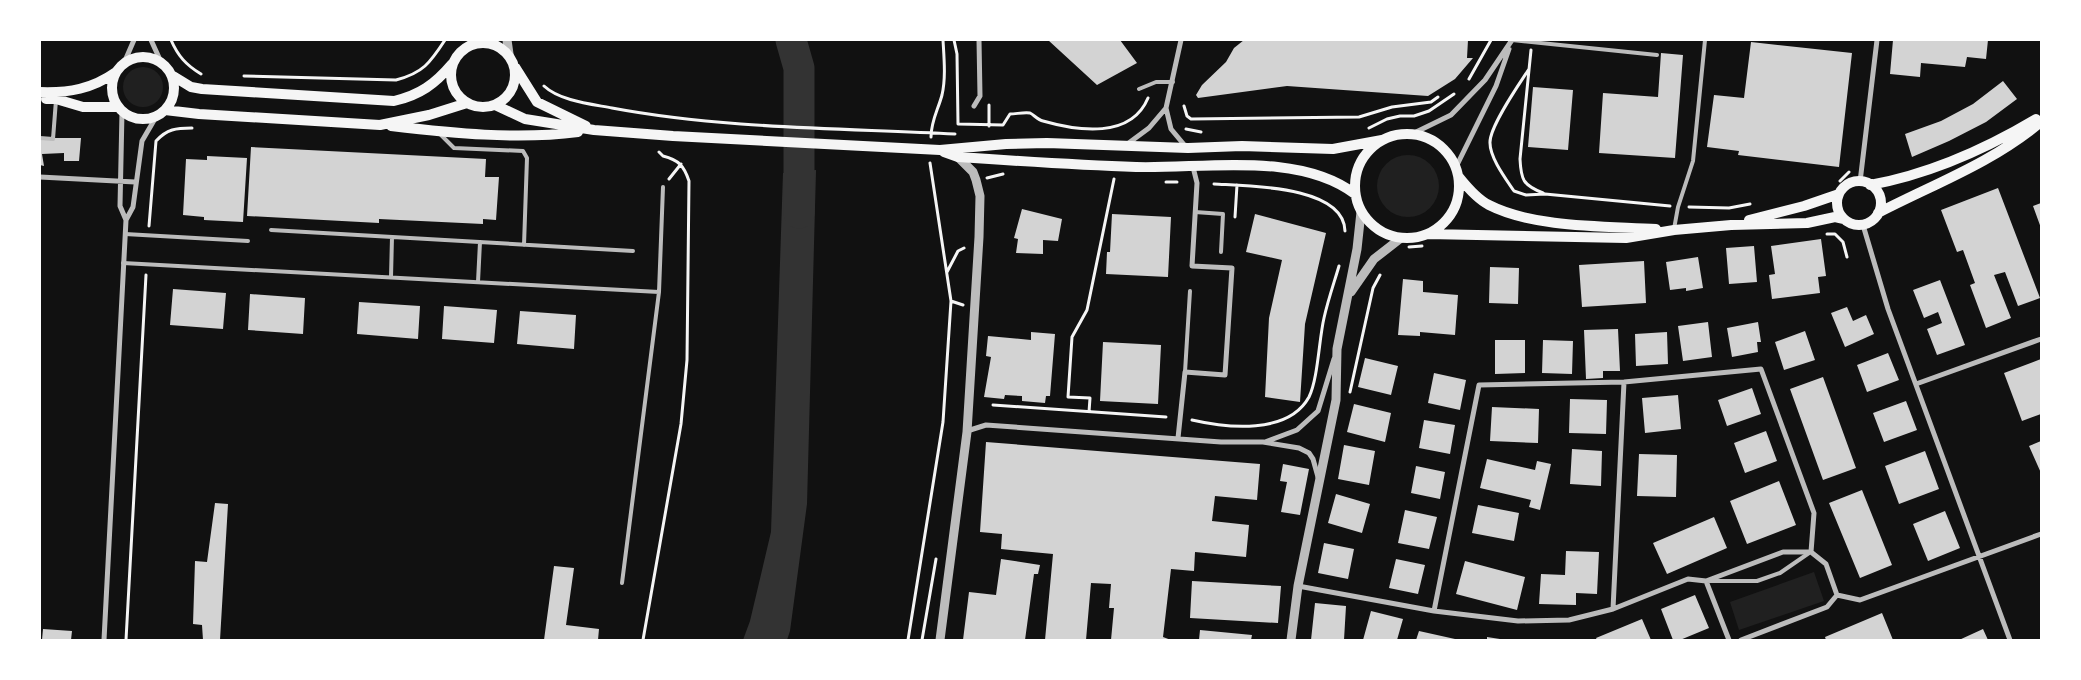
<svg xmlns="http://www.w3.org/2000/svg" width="2081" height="680" font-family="'Archivo Narrow',sans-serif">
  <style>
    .green { fill: #202020 }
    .water { fill: #333 }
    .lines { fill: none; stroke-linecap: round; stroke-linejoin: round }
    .river { stroke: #333; stroke-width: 31 }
    .building { fill: #d3d3d3 }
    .path { stroke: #f5f5f5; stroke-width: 3 }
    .service { stroke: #bcbcbc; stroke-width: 4 }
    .minor { stroke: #bcbcbc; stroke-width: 5 }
    .tertiary { stroke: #bcbcbc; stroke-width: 9 }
    .secondary { stroke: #f5f5f5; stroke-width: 10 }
  </style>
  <rect width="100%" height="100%" fill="#111"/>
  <path class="green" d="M123 87a20 20 0 1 1 40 0a20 20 0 1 1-40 0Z
    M1377 186a31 31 0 1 1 62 0a31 31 0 1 1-62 0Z
    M1814 572 1824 601 1739 630 1730 602Z"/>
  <path class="water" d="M816 170 807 504 790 631 787 640H743L750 621 771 532 783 173Z"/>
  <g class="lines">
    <path class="river" d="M791 40 799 68V213"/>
  </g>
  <path class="building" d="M1048 40H1120L1137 63 1097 85Z
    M1244 40H1468L1467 58H1473L1455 79 1428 96 1287 86 1198 98 1196 95 1202 85 1226 62 1234 48Z
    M1893 40H1988L1986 59 1967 57 1965 67 1921 63 1920 77 1890 74Z
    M1751 42 1852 53 1839 167 1738 155 1739 151 1707 147 1714 95 1744 98Z
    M1661 53 1683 55 1675 158 1599 153 1603 93 1658 97Z
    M2003 81 2017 99 1986 122 1949 141 1912 157 1905 134 1941 121 1973 104Z
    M1533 87 1573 90 1568 150 1528 147Z
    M40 138H81L79 161H64V153L42 154 44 166 40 165Z
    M251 147 486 159 485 177H499L496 220 483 219V224L379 219V223L247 216Z
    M207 156 247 158 243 222 204 220V217L183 215 186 159 207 160Z
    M1998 188 2040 298 2018 306 2005 272 1994 275 2011 318 1986 328 1970 285 1975 283 1963 250 1957 252 1941 210Z
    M2041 203V228L2033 206Z
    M1022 209 1062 219 1058 241 1043 240V254L1016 253 1018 239 1014 238Z
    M1112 214 1171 217 1168 277 1106 274 1107 252H1110Z
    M1255 214 1326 233 1305 324 1300 402 1265 397 1269 318 1282 260 1246 252Z
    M1821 239 1826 276 1818 277 1820 293 1772 299 1769 275 1775 274 1771 246Z
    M1754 246 1757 282 1729 284 1726 248Z
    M1698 257 1703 288 1686 291V288L1670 290 1666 262Z
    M1644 261 1646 303 1582 307 1579 265Z
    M1490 267 1519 268 1518 304 1489 303Z
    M1403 279 1423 281V292L1458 295 1455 335 1420 332V336L1398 335Z
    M1940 280 1965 345 1937 355 1927 329 1942 323 1938 312 1924 318 1913 290Z
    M173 289 226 293 223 329 170 325Z
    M250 294 305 298 303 334 248 330Z
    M359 302 420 306 418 339 357 334Z
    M444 306 497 310 494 343 442 339Z
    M1847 307 1853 321 1866 315 1874 334 1845 347 1831 313Z
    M520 311 576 315 574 349 517 344Z
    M1708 322 1712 357 1683 361 1678 326Z
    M1758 322 1761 342H1757L1758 352 1732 357 1727 328Z
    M1618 329 1620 371H1603V378L1586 379 1584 330Z
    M1805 331 1815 360 1784 370 1775 342Z
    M1031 332 1055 334 1050 396H1046L1045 403 1022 401V396L1005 395 1004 399 984 397 991 357 986 356 988 336 1031 340Z
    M1667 332 1668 364 1636 366 1635 334Z
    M1495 340H1525V373L1495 374Z
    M1543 340 1573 341 1572 374 1542 373Z
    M1103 342 1161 345 1158 404 1100 401Z
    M1888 353 1899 380 1867 392 1857 365Z
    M1365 358 1398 366 1391 395 1358 387Z
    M2041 359V414L2022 421 2004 373Z
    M1434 373 1466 380 1460 410 1428 403Z
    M1823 377 1856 468 1823 480 1790 389Z
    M1752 388 1761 414 1727 426 1718 400Z
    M1678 395 1681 429 1645 433 1642 398Z
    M1570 399 1607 400 1606 434 1569 433Z
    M1906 401 1917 430 1884 442 1873 413Z
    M1354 404 1391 413 1385 442 1347 432Z
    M1492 407 1539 409 1538 443 1490 441Z
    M1424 420 1455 425 1450 454 1419 448Z
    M1766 431 1777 461 1745 473 1734 443Z
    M2041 441V473L2029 446Z
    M986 442 1260 464 1257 500 1215 496 1212 521 1249 525 1246 557 1195 552 1194 571 1171 569 1163 637 1171 640H1111L1114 608H1109L1111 584 1091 583 1086 640H1045L1053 554 1001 549 1002 534 980 532Z
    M1344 445 1375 451 1369 485 1338 479Z
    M1572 449 1602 451 1601 486 1570 484Z
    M1925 451 1939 489 1899 504 1885 466Z
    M1639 454 1677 455 1676 497 1637 496Z
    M1487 459 1535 470 1537 461 1551 464 1540 510 1529 507 1531 500 1480 488Z
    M1283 464 1309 469 1300 515 1281 512 1287 482 1280 481Z
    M1416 466 1445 472 1440 499 1411 493Z
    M1779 481 1796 525 1747 544 1730 501Z
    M1862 490 1892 565 1860 578 1829 503Z
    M1336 494 1370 504 1362 533 1328 523Z
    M215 503 228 504 220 640H203L202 625 193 624 195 561 207 562Z
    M1478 505 1519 513 1514 541 1472 533Z
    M1405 510 1437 517 1429 549 1398 543Z
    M1945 511 1960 548 1928 561 1913 524Z
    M1714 517 1727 548 1667 574 1653 543Z
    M1324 543 1354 549 1348 579 1318 573Z
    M1566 551 1599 552 1597 594 1576 593V605L1539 604 1541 574 1565 575Z
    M1001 559 1040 565 1038 574H1034L1025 640H963L969 592 996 595Z
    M1396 559 1425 565 1418 594 1389 588Z
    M1465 561 1525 577 1517 610 1456 594Z
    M554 566 574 568 566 625 599 629 598 640H544Z
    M1192 581 1281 586 1278 623 1190 618Z
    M1695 595 1709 628 1680 640H1673L1661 609Z
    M1315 603 1346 606 1344 640H1311Z
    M1371 611 1403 619 1397 640H1363Z
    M1882 613 1893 640H1826L1825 637Z
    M1642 619 1651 640H1597L1596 638Z
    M43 629 72 631 71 640H42Z
    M1983 629 1988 640H1959Z
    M1200 630 1252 635 1251 640H1199Z
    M1419 631 1455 639V640H1416Z
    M1487 637 1500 639V640H1487Z"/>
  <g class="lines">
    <path class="path" d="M171 40C178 56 186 65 201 74
      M954 40 957 54 958 124 1003 125 1010 114C1016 114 1024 112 1030 113 1034 115 1038 120 1043 121 1078 131 1131 139 1148 98
      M1531 50 1520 159C1521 180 1523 185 1543 193
      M1529 69C1520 83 1489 127 1490 143 1490 158 1506 179 1514 191L1526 195 1545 194 1670 206
      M244 76 396 80C423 73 430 63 445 40
      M1469 79 1491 40
      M544 86C560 101 591 104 612 108 724 129 841 128 955 134
      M989 105V126
      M1184 106 1187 116 1191 119 1359 117 1392 107 1431 102 1438 97
      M1369 128 1387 119 1400 116H1414L1429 111 1454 94
      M1186 129 1201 132
      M931 137C931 121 938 110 942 95 946 78 944 58 943 40
      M987 178 1003 174
      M669 179 681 164
      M1840 181 1849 172
      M1166 182H1177
      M1214 184C1246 186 1344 185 1345 231
      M1689 207 1729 208 1750 204
      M1235 217 1237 185
      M149 226 156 141C167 129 176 128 192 128
      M1827 234H1835L1843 242 1847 257
      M1409 247 1422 246
      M947 272 958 251 964 248
      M951 301 963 305
      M1350 392 1373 288 1380 275
      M993 405 1166 417
      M1089 412 1090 398 1068 397 1072 337 1087 310 1114 179
      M1192 420C1227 428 1288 435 1309 397 1318 379 1319 339 1324 318 1328 300 1334 283 1339 266
      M126 640 146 275
      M643 640 681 424 687 360 689 181C684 166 679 160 663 156L659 152
      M908 640 943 422 951 301 930 163
      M922 640 936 559"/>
    <path class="service" d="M1512 40 1657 55
      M1139 89 1156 82H1173
      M441 135 454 148 523 151 527 158 524 245
      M40 138 53 139 56 100
      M1195 212 1223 214 1221 252
      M1674 229 1678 207 1693 161 1705 40
      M271 230 633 251
      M125 234 248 241
      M123 263 659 292
      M391 277 392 237
      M478 282 480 242
      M1185 372 1190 291
      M1709 581H1757L1780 573 1809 553
      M622 583 659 292 663 187"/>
    <path class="minor" d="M151 40 161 62
      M124 63 134 40
      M974 106 980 96 979 40
      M1166 108 1171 129 1186 147
      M122 112 120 206 126 220
      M1412 134 1451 115 1485 80 1512 40
      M1126 145 1149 128 1166 108 1181 40
      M1456 167 1496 86 1509 49
      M40 177 135 182
      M1860 182 1877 40
      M1863 225 1888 309 2010 640
      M1916 384 2041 339
      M967 431 986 425 1221 442H1263L1299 448 1309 453 1313 459 1318 477
      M1178 438 1185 372 1225 375 1232 268 1192 266 1197 183 1193 167
      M1265 442 1297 430 1318 411 1334 359
      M1298 586 1434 611 1518 621 1569 620 1613 609 1688 579 1706 581
      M1837 595 1860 600 2041 534
      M1613 609 1624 382
      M1434 611 1479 385 1624 382 1761 369 1814 513 1811 552
      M104 640 126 220 133 207 142 141 156 117
      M1729 640 1706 581 1783 552H1811L1826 564 1837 595 1827 607 1741 640"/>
    <path class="tertiary" d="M507 40 509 54
      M472 44 476 40
      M1351 292 1374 259 1401 238
      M940 640 967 432 979 237 980 196 976 180 973 172 958 157
      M1291 640 1298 586 1336 400 1337 349 1357 249 1361 212"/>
    <path class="secondary" d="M451 75a32 32 0 1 1 64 0a32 32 0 1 1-64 0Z
      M112 88a31 31 0 1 1 62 0a31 31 0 1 1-62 0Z
      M515 67 537 102 586 126
      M173 76 191 87 202 89 394 101C420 95 435 84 452 64
      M40 92C69 93 92 89 116 72
      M46 99H56L83 107H117
      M495 105 525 119 594 130 673 136 940 150 1006 144 1047 143 1188 148 1242 146 1333 149 1382 140
      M165 110 199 114 380 125 429 115 467 103
      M391 126C452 133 517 140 578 132
      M1355 186a52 52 0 1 1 104 0a52 52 0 1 1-104 0Z
      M944 152 958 157C1017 161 1077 165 1136 167 1204 169 1298 151 1355 194
      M1459 177C1467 187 1477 199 1489 205 1534 228 1606 226 1656 229
      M1837 203a22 22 0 1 1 44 0a22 22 0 1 1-44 0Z
      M1870 185C1930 174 1984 150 2036 119
      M1878 213C1936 183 1990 164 2041 122
      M1749 220 1804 206 1839 194
      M1428 234 1626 238 1674 230 1731 225 1807 223 1835 217 1844 219"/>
  </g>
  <rect width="2081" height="680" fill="none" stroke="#ffffff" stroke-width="82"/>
</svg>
